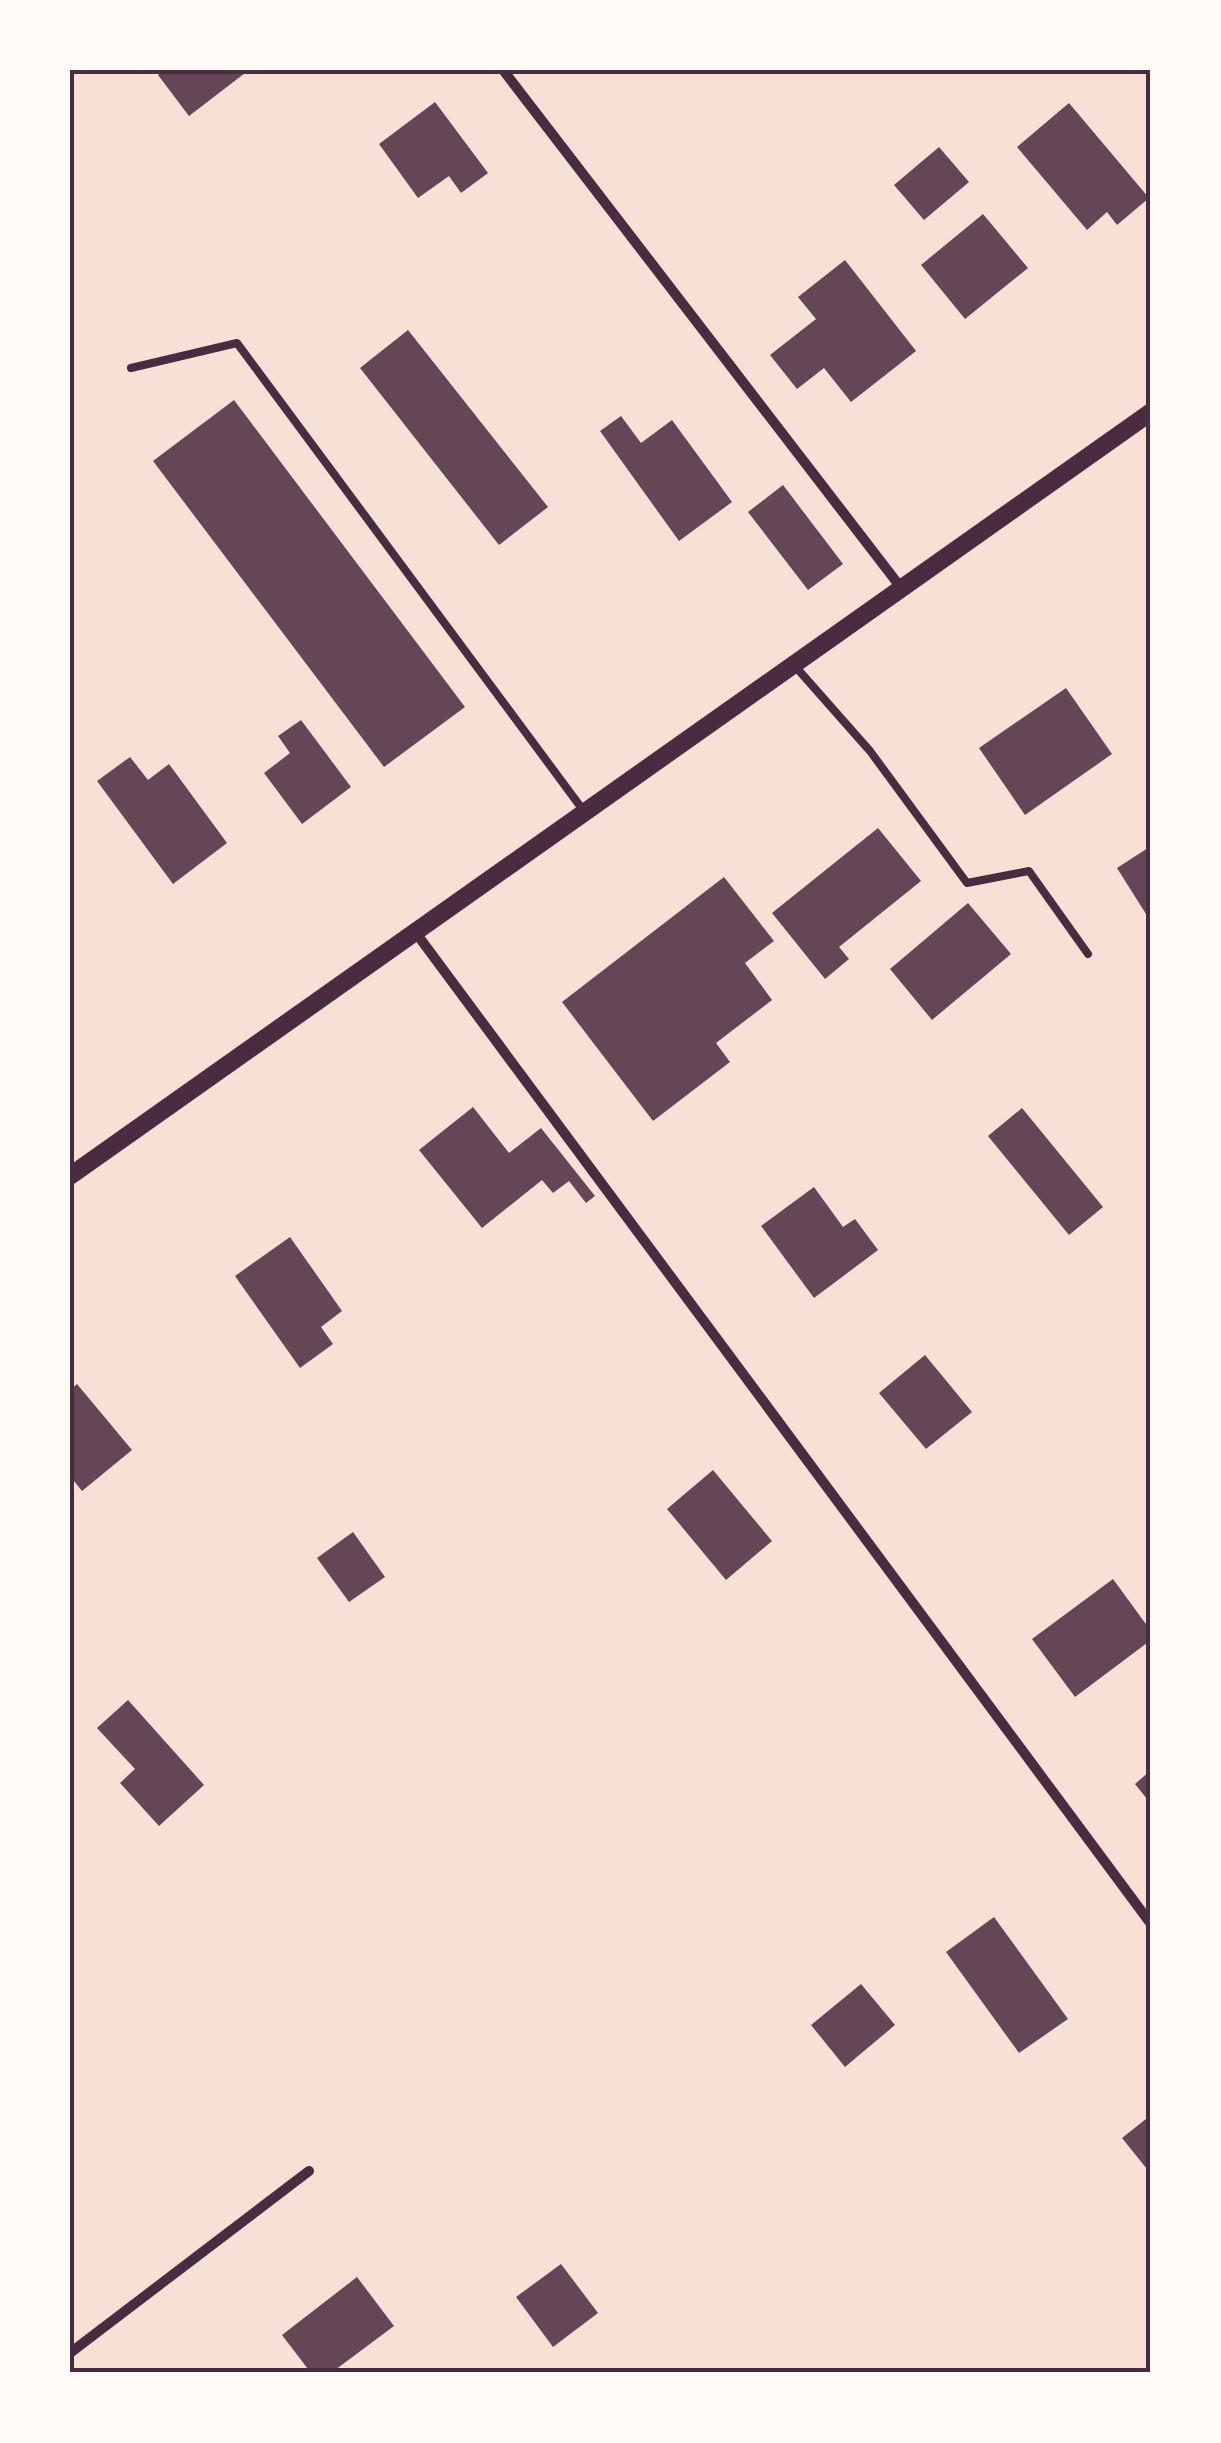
<svg xmlns="http://www.w3.org/2000/svg" width="1221" height="2443" font-family="Montserrat,sans-serif">
  <style>
    .building { fill: #644757 }
    .lines { fill: none; stroke-linecap: round; stroke-linejoin: round }
    .service { stroke: #4a2c40; stroke-width: 8 }
    .minor { stroke: #4a2c40; stroke-width: 10 }
    .tertiary { stroke: #4a2c40; stroke-width: 18 }
    .neatline { fill: none; stroke: #4a2c40; stroke-width: 4 }
  </style>
  <rect width="100%" height="100%" fill="#f7e1d7"/>
  <path class="building" d="M164 70H249L189 116 158 75Z
    M435 102 488 173 461 193 449 176 418 198 379 144Z
    M1069 103 1149 198 1117 225 1107 212 1087 230 1017 147Z
    M939 147 969 182 924 220 894 185Z
    M983 214 1028 268 965 319 921 265Z
    M845 260 916 351 851 402 824 368 797 389 770 355 816 319 798 297Z
    M408 330 548 507 499 545 360 368Z
    M234 400 465 707 384 767 153 461Z
    M621 416 641 443 672 420 732 502 679 541 600 431Z
    M783 485 843 564 808 590 748 512Z
    M1066 688 1112 754 1025 815 979 748Z
    M301 720 351 787 302 824 264 773 290 753 278 736Z
    M130 757 148 780 169 764 227 843 173 884 97 781Z
    M878 828 921 881 839 947 849 959 825 979 772 913Z
    M1151 846V922L1117 868Z
    M724 877 774 941 745 963 772 1000 716 1043 730 1062 653 1121 562 1002Z
    M968 903 1011 954 932 1020 890 969Z
    M473 1107 509 1153 541 1128 595 1196 586 1203 569 1181 553 1193 542 1180 482 1228 419 1150Z
    M1022 1108 1103 1207 1069 1235 988 1136Z
    M814 1187 843 1227 855 1219 878 1250 814 1298 761 1226Z
    M290 1237 342 1311 321 1327 333 1344 300 1368 235 1276Z
    M925 1355 972 1412 926 1449 879 1393Z
    M77 1384 132 1450 82 1491 70 1476V1390Z
    M713 1470 772 1541 726 1580 667 1509Z
    M353 1532 385 1577 349 1602 317 1558Z
    M1113 1579 1151 1631V1640L1075 1697 1032 1639Z
    M128 1700 204 1785 159 1826 120 1783 135 1769 97 1728Z
    M1151 1770V1804L1135 1784Z
    M994 1917 1068 2019 1019 2053 946 1952Z
    M861 1984 895 2025 845 2067 811 2025Z
    M1151 2115V2174L1122 2138Z
    M561 2264 598 2313 553 2347 516 2297Z
    M357 2277 394 2326 331 2373H311L282 2335Z"/>
  <g class="lines">
    <path class="service" d="M131 368 237 343 583 810
      M794 665 870 751 967 883 1029 871 1088 954"/>
    <path class="minor" d="M503 70 902 589
      M416 933 1151 1924
      M70 2353 309 2171"/>
    <path class="tertiary" d="M70 1176 1151 412"/>
  </g>
  <rect width="1221" height="2443" fill="none" stroke="#fffaf5" stroke-width="145"/>
  <rect x="72" y="72" width="1076" height="2298" class="neatline"/>
</svg>
